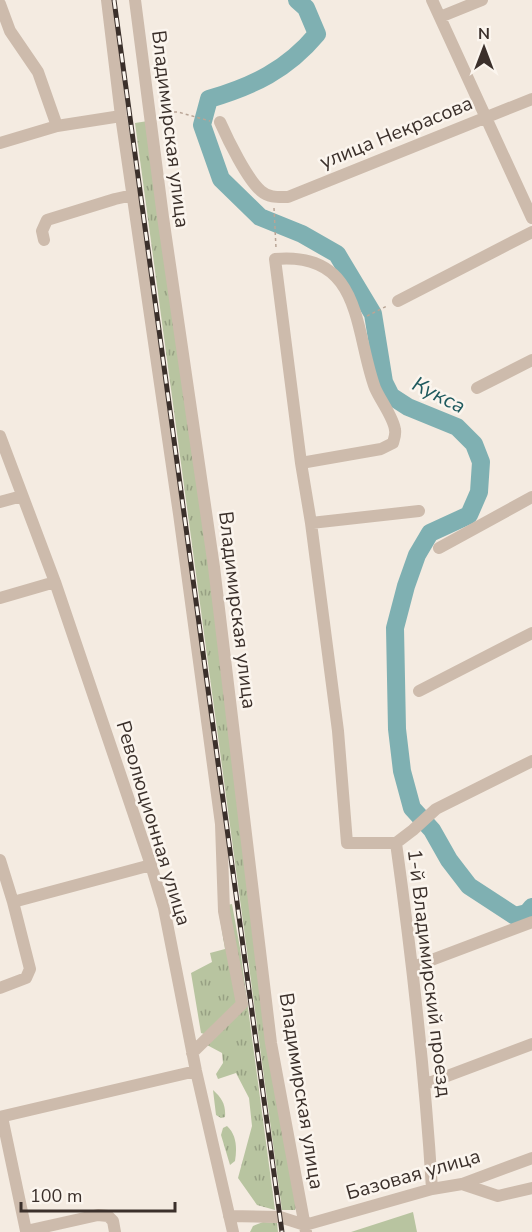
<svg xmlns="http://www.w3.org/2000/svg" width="532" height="1232" font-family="'Nunito Sans',sans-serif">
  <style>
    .grass { fill: url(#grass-tufts) }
    .garden { fill: #b8c4a0 }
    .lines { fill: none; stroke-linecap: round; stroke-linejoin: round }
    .river { stroke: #7fb0b2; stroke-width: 18 }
    .path { stroke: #b9a596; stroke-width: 1.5; stroke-dasharray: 3 3; stroke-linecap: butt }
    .minor { stroke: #cdbbac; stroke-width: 12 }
    .rail-casing { stroke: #3b302b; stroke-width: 5 }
    .rail { stroke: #fbf5ee; stroke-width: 3; stroke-dasharray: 9; stroke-linecap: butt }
    .labels { text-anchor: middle; stroke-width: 5; stroke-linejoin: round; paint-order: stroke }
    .street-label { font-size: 20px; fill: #3b302b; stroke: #fbf5ee }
    .water-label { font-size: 21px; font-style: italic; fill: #1f5a5e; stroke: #fbf5ee }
  </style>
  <defs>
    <pattern id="grass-tufts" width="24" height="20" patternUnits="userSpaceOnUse" patternTransform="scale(1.5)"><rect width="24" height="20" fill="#b8c4a0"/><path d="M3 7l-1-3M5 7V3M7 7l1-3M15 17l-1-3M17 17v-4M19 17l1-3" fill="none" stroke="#97a083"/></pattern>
  </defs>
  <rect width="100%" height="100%" fill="#f4ebe1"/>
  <path class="grass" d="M148 121 297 1205 295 1210H282L135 123Z
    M232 904 240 948 275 1210 257 1205 238 1178 252 1126 249 1098 236 1073 218 1079 216 1074 223 1063 222 1053 207 1045 244 1006 227 905Z
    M218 907 240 1004 207 1035 201 1033 191 973 212 962 210 953 225 949Z
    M213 1090C222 1098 226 1105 225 1117L221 1118 216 1115Z
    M227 1126C237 1135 237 1149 235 1161L230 1165 221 1135 223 1128Z
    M263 1222 277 1223 278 1232H250L253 1226Z"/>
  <path class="garden" d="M413 1212 417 1232H351Z"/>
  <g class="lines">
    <path class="river" d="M297 0 306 8 317 34C287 70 253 86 209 99L202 125 221 179 260 217 302 234 337 254 373 314 384 382 391 396 408 407 457 427 474 444 481 462 479 492 469 515 430 533 417 555 406 586 395 628 397 729 402 771 412 808 432 830 449 860 469 886 515 916 527 913 532 907"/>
    <path class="path" d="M162 112H178L210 121
      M274 208 276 248
      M367 316 387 306"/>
    <path class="minor" d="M107 0 121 116 179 514 221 824 224 911 242 1004 192 1053
      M135 0 163 217 214 567 271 1043 306 1232
      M432 0 532 218
      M0 4 10 31 38 72 57 126
      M440 17 482 0
      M220 122C228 140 247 179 261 191 269 198 278 197 288 197L532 99
      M0 143 57 126 121 116
      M44 240 42 231 47 220 115 199 133 195
      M398 301 532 232
      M477 388 532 360
      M0 436 55 582 151 865 164 908 196 1071 233 1232
      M301 463 381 449 393 443C394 439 396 434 395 430 394 418 380 400 375 388 354 331 363 251 275 259L301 463 311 523 338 731 347 843H396
      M0 502 22 496
      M311 523 419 511
      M439 548 532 497
      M0 598 55 582
      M419 691 532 633
      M396 843C412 958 425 1073 432 1189
      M396 843 413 830 436 809 532 761
      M0 860 13 902 30 969 26 978 0 988
      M13 902 151 865
      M413 967 532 922
      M426 1084 532 1044
      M0 1117 196 1071
      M2 1117 26 1231 98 1215 108 1216 113 1221 115 1232
      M462 1184 498 1196 532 1188
      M229 1216 280 1217 305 1225
      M305 1225 432 1189 462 1184 532 1158"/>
    <defs>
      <path id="rail" d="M114 0 282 1232"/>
    </defs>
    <use href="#rail" class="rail-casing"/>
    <use href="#rail" class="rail"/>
  </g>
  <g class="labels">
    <g class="street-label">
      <text transform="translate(171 129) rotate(83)" y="7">Владимирская улица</text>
      <text transform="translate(396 132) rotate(-22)" y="7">улица Некрасова</text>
      <text transform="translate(238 610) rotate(83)" y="7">Владимирская улица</text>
      <text transform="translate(154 823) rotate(73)" y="7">Революционная улица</text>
      <text transform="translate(430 973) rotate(83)" y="7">1-й Владимирский проезд</text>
      <text transform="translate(302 1091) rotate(81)" y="7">Владимирская улица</text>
      <text transform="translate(413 1174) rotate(-16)" y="7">Базовая улица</text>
    </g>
    <g class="water-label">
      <text transform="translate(439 395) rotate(27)" y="7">Кукса</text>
    </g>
  </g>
  <g transform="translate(484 48)" stroke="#fbf5ee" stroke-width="4.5" paint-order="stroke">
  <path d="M0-4.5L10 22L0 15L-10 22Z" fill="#3b302b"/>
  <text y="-9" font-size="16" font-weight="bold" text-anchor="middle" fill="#3b302b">N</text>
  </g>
  <path d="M21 1202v9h154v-9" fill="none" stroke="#3b302b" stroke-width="3"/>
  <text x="30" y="1202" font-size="18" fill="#3b302b" stroke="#fbf5ee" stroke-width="4.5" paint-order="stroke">100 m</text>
</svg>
